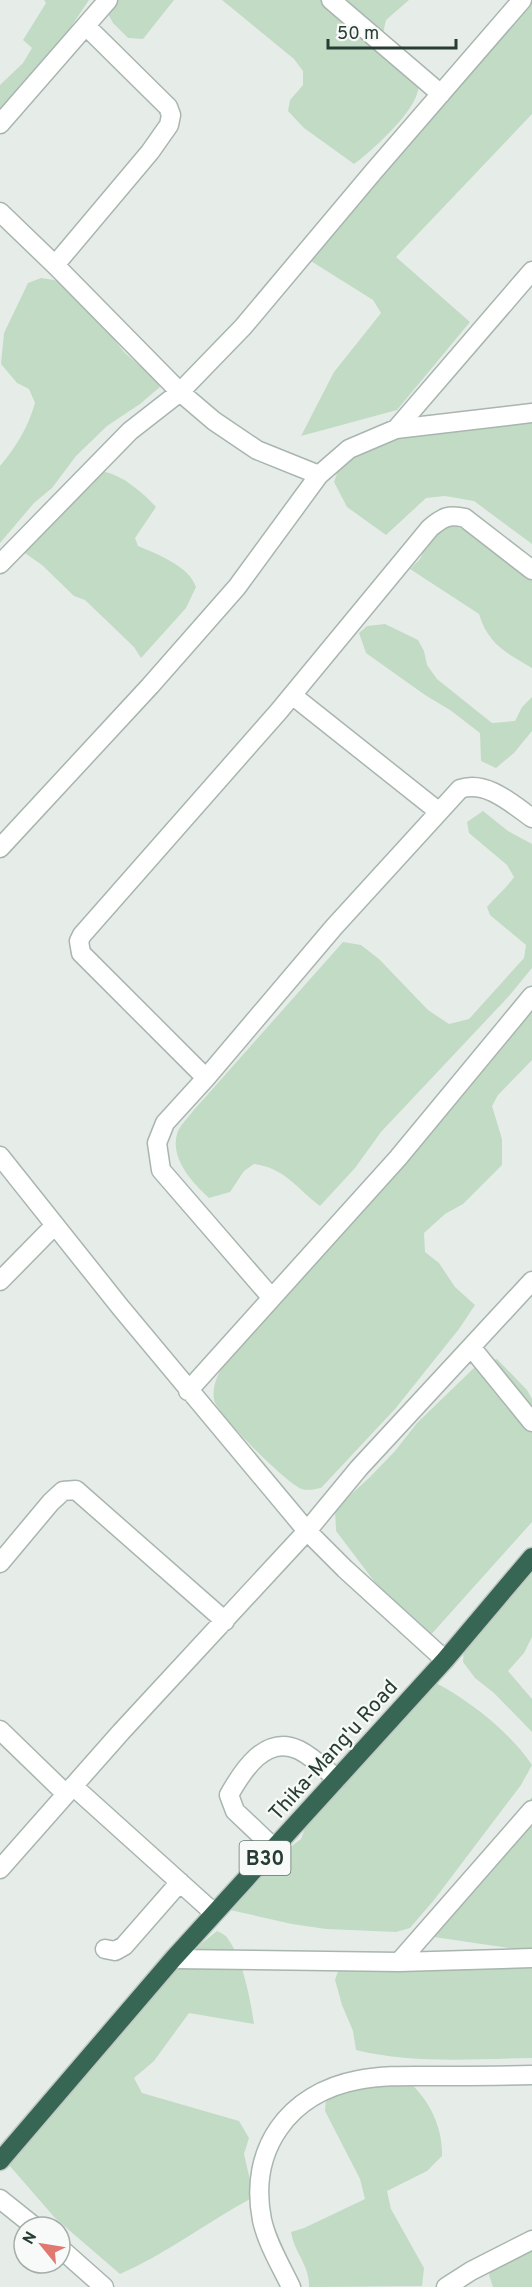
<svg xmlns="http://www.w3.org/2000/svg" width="532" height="2287" font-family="Overpass,sans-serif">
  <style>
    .green { fill: #c2dbc4 }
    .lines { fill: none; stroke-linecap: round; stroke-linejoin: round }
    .minor-casing { stroke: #a9b5af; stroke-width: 21 }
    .highway-casing { stroke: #c3c9c6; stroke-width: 21 }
    .minor { stroke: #fff; stroke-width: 18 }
    .highway { stroke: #376654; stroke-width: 18 }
    .labels { text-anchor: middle; stroke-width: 4.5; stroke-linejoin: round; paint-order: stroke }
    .shield { fill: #f7faf8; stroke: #65766e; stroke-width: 1.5 }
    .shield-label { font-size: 20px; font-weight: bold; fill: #273d33 }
    .street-label { font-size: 21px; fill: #273d33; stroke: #f7faf8 }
  </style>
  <rect width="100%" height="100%" fill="#e6ede9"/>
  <path class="green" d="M44 0H89L68 31 3 111 0 109V85L23 63 32 48 23 40 46 3Z
    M117 0H174L143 39 128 38 113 23 107 12Z
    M222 0H409L386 20 382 38 421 66C420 75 420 85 417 94 410 116 373 150 354 164L304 128 288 111 290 100 303 85V71L294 59Z
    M530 0H532V114L396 257 470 322 397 410 301 436 334 372 381 313 373 300 306 258Z
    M41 278 54 280 65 285 111 330 116 342 125 353 154 378 160 387 140 404 107 426 76 456 52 488 34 503 0 543V466C17 446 28 427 35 403L29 389 17 383 1 364 4 333 28 283Z
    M532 415V544L474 501 445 496 426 498 386 535 347 507 334 482 343 457 368 441Z
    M102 471C124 476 141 491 156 507L135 538 138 546C157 554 189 566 196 587L186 608 141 658 134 647 85 600 74 596 42 565 19 549Z
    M451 524 487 540 532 575V668C506 653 488 644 479 614L410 569 420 559 436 527Z
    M385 624 418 640 424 651 427 665 437 679 492 723 515 721 522 707 532 697V731L514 753 496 768 481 761 480 733 450 710 425 695 366 653 359 633 367 626Z
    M483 811 508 831 532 844V968L509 996 381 1132 355 1168 320 1206C296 1188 285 1168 254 1164L244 1171 230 1192 209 1198C193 1183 170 1159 177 1134 179 1126 188 1118 193 1111L343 942 361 945 379 959 428 1010 449 1024 469 1019 524 958 526 945 490 915 487 907C496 896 506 889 514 877L507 865 469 833 467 822Z
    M532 1002V1060L498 1095 492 1106 502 1139V1165L463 1204 445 1214 424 1233 425 1252 439 1263 455 1287 475 1305 459 1329 395 1409 321 1488C316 1489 307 1491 302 1489 288 1485 217 1414 214 1400 211 1382 222 1368 231 1353Z
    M497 1359 527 1390 532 1399V1522L428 1638 374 1581 336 1531 335 1509 370 1477 395 1451 417 1423 476 1366Z
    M532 1563V1637L524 1653 508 1671 532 1699V1732L494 1693 475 1678 463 1662 464 1647Z
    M434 1682C468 1699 511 1733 532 1765L521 1785 434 1900 410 1928 396 1932 326 1929 292 1924 230 1910 281 1854 301 1839 306 1826 386 1728Z
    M532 1797V1949L509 1948 427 1936Z
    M217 1931C221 1933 226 1935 228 1939 242 1957 251 2001 254 2024L189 2013 154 2061 134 2078 142 2093 239 2121 249 2138 244 2154 250 2180V2199C206 2223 166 2254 120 2274L55 2218 9 2165 17 2152 136 2014 202 1943Z
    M341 1962 532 1968V2058C474 2059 413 2064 356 2050L353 2031 342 2005 335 1980Z
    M407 2080C429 2099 443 2127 442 2156L427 2171 387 2191 391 2209 424 2268 422 2286 309 2287C310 2266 294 2252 291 2232L304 2228 365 2199 360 2179 325 2111 326 2098 347 2088Z
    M518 2249 532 2250V2287H493L489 2275 491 2267Z"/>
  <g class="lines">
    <defs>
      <path id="minor" d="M331 0 441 94
        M0 124 108 0
        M0 212 55 265 180 392 214 421 257 450 319 475
        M55 265 150 152 169 125 171 115 168 107 86 26
        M396 429 532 271
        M0 564 130 431 180 392 243 327 374 171 522 0
        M292 695 438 811
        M0 848 150 686 237 587 319 475 349 449 396 429 532 413
        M206 1078 334 927 460 789C486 780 511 803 532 818
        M0 1156 121 1308 307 1531 345 1569 445 1660
        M0 1281 55 1225
        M271 1297 161 1170 157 1143 165 1123 206 1078 81 953 79 941 82 935 279 711 430 528C443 517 449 514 465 518L532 570
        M471 1347 532 1422
        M188 1391 398 1158 532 996
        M0 1563 51 1502 63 1491 76 1490 225 1621
        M0 1730 66 1794
        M73 1786 214 1913
        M274 1848 235 1811 229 1795C243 1770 266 1734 299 1750 313 1757 325 1769 337 1779
        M0 1869 121 1732 307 1531 359 1468 532 1281
        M105 1949 115 1951 124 1946 180 1882
        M173 1959 399 1962 532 1958
        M399 1962 532 1810
        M0 2199 35 2227
        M60 2248 104 2287
        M291 2287C281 2266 267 2243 262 2220 248 2149 289 2093 358 2080 384 2075 410 2076 436 2076 468 2076 500 2076 532 2075
        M446 2287 471 2271 532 2240"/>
      <path id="highway" d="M0 2161 173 1959 445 1660 532 1557"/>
    </defs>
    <use href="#minor" class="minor-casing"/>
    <use href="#highway" class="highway-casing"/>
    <use href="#minor" class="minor"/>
    <use href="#highway" class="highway"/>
  </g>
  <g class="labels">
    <rect class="shield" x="239.5" y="1841" width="51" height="34" rx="4.5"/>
    <g class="shield-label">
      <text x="265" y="1865">B30</text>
    </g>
    <g class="street-label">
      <text transform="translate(333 1750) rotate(-48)" y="7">Thika-Mang'u Road</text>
    </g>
  </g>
  <g transform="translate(42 2245) rotate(300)"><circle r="28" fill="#f7faf8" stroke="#a4aea9" stroke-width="1.5"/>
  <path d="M0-4.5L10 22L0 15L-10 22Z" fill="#e17870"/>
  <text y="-9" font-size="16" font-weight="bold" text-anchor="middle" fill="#273d33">N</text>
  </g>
  <path d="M328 39v9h128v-9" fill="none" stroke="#273d33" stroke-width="3"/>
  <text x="337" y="39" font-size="18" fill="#273d33" stroke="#f7faf8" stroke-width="4.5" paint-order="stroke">50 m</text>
</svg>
